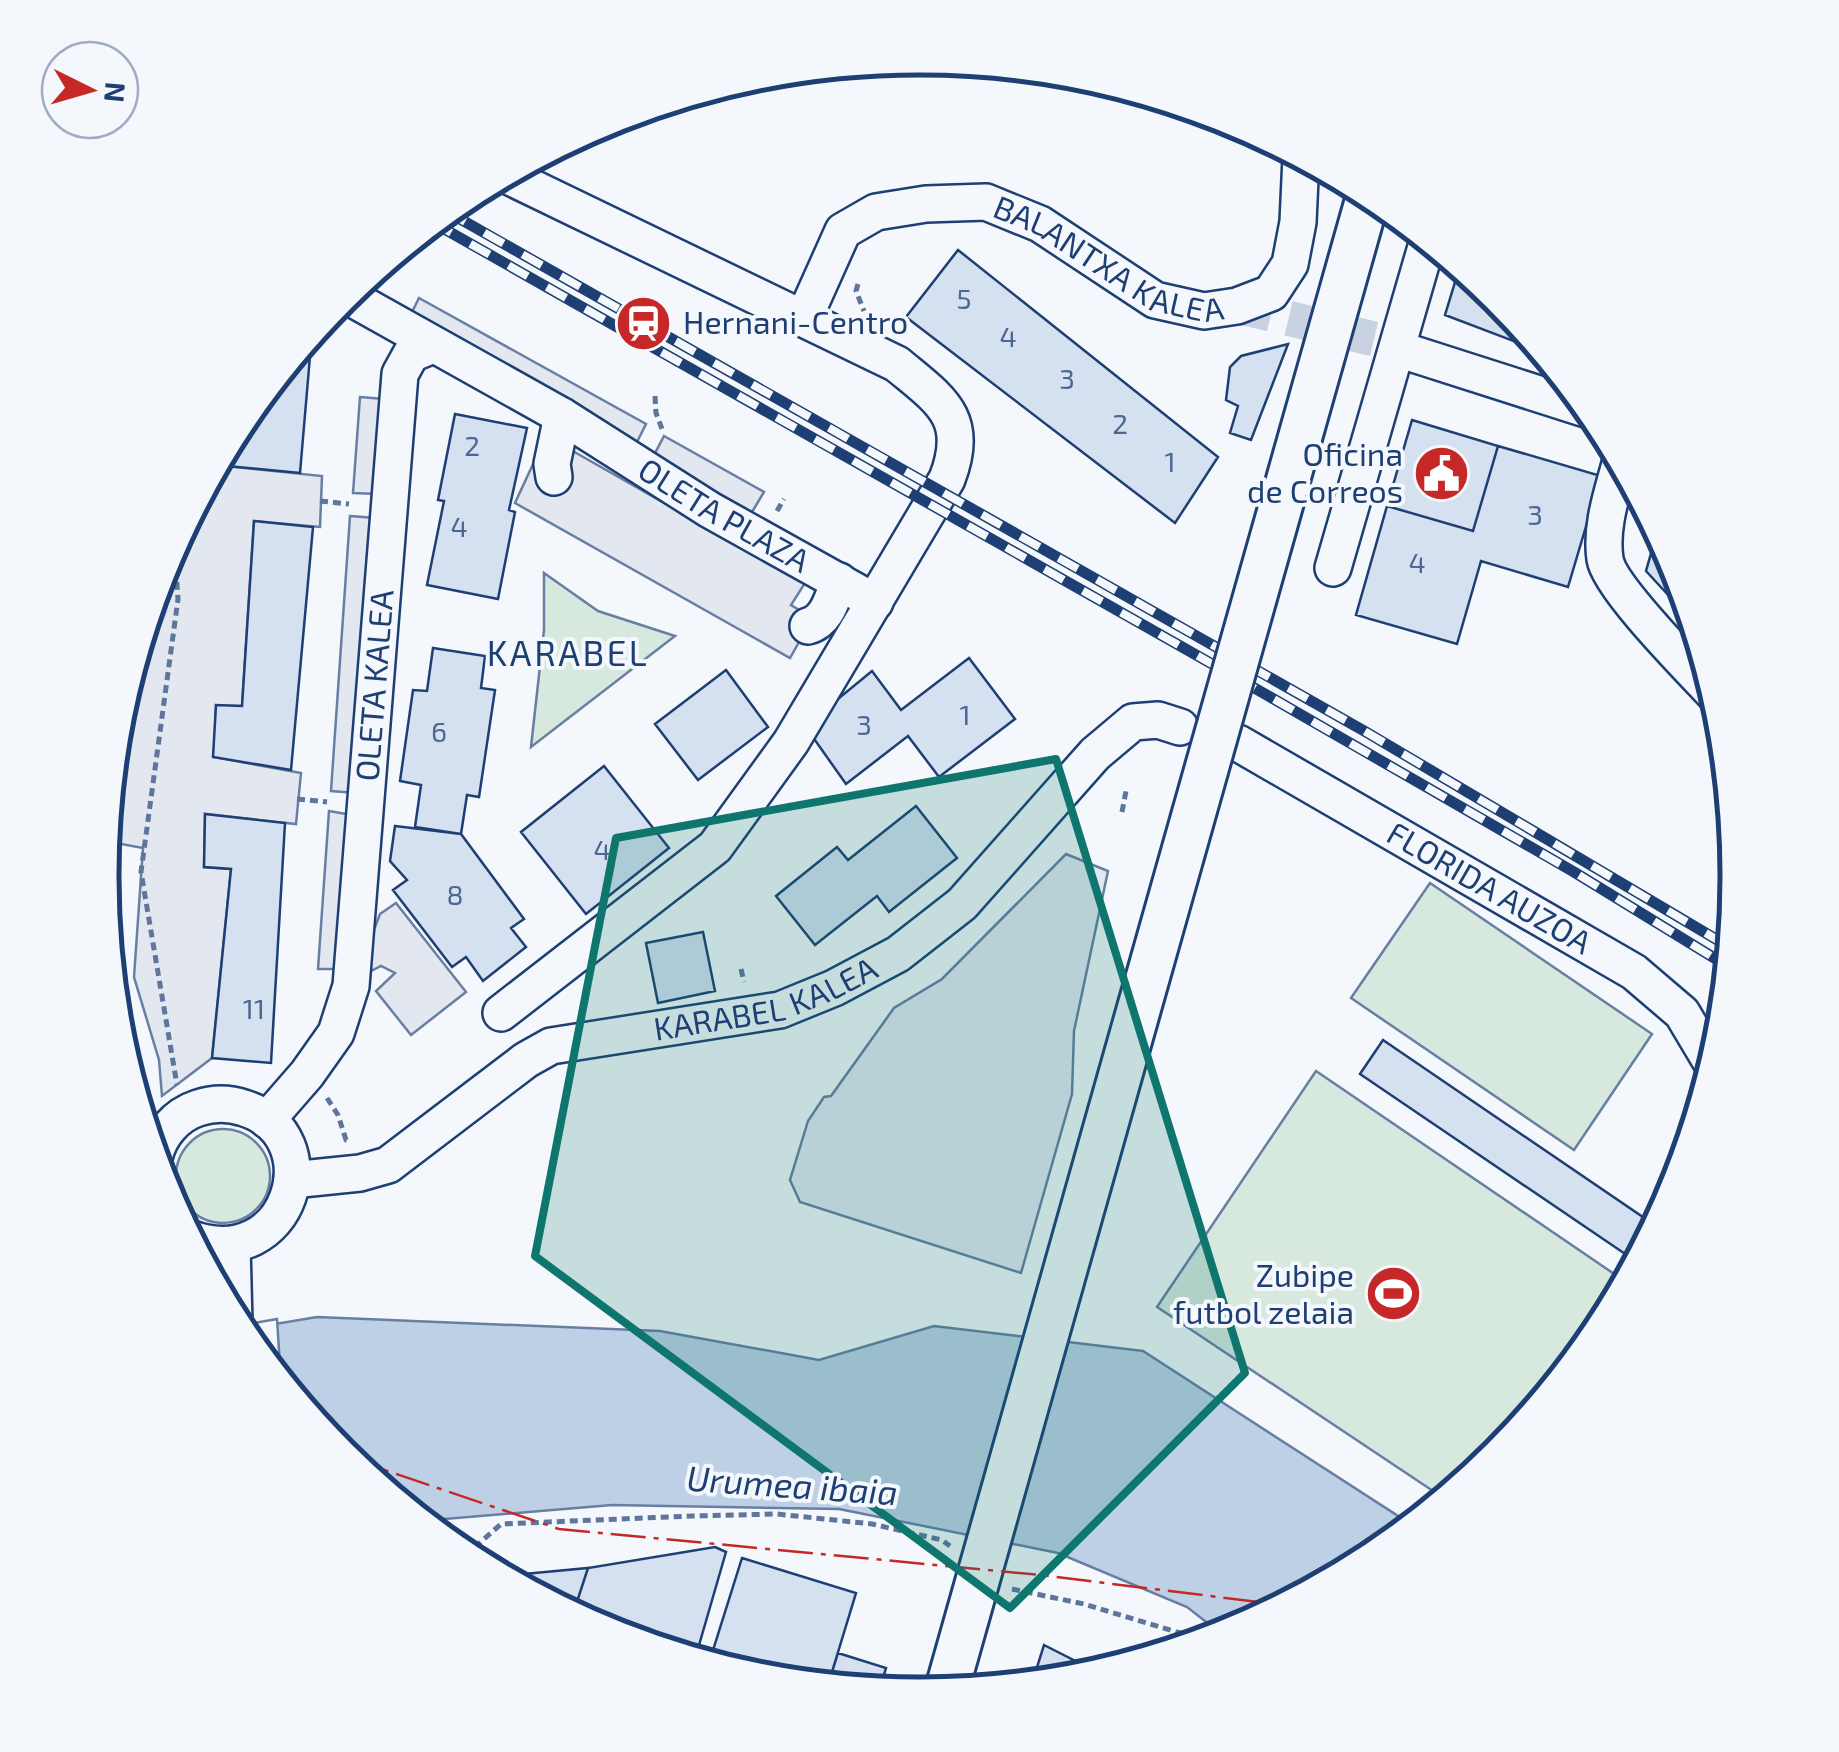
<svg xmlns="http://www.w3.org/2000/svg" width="1839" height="1752" font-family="'Exo 2',sans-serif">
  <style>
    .green { fill: #d7e8df; stroke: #687fa3; stroke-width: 2.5 }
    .parking { fill: #e3e8f0; stroke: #687fa3; stroke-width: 2.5 }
    .water { fill: #bed0e5; stroke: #687fa3; stroke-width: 2.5 }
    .pier { fill: #f4f7fb; stroke: #687fa3; stroke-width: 2.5 }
    .building { fill: #d5e0f0; stroke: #1d3f73; stroke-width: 2.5 }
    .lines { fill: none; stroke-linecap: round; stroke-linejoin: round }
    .minor-tunnel { stroke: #c9d2e0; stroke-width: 35; stroke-dasharray: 35 18; stroke-linecap: butt }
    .minor-casing { stroke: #1d3f73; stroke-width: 40 }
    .path { stroke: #5e769c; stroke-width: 5; stroke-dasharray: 8 5; stroke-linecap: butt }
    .minor { stroke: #f4f7fb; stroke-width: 35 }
    .rail-casing { stroke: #1d3f73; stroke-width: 11 }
    .rail { stroke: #f4f7fb; stroke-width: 8; stroke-dasharray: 22; stroke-linecap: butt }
    .major-bridge-casing { stroke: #1d3f73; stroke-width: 48; stroke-linecap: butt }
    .major-bridge { stroke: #f4f7fb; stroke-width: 42 }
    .power { stroke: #c62828; stroke-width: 2.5; stroke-dasharray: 35 8 5 8; stroke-linecap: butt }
    .marked { fill: #0f766e; fill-opacity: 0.2; stroke: #0f766e; stroke-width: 8; stroke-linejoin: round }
    .labels { text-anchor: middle; stroke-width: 8; stroke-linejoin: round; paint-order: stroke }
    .number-label { font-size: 28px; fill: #4b6792 }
    .street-label { font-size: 32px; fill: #1d3f73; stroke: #f4f7fb }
    .poi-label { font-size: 32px; fill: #1d3f73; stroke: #f4f7fb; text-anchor: end }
    .neighbourhood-label { font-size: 35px; letter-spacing: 2.5px; fill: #1d3f73; stroke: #f4f7fb }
    .water-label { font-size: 35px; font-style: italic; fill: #1d3f73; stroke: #f4f7fb }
    .rim { fill: none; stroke: #1d3f73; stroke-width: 5 }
  </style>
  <rect width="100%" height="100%" fill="#f4f7fb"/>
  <path class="green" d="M544 573 598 611 675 636 531 747 544 630Z
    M1430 883 1652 1034 1574 1150 1351 998Z
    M1316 1071 1626 1282 1600 1331 1498 1455 1445 1499 1157 1307Z
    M176 1176a47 47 0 1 1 94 0a47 47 0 1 1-94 0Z"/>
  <path class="parking" d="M419 298 646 424 636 444 410 316Z
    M360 397 384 399 377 494 353 493Z
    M664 436 764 492 752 512 653 457Z
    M571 450 805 583 791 605 799 610 808 626 790 658 515 503 534 462 554 477Z
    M216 465 322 476 320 527 254 521 242 706H216L214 757 301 773 296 824 205 814 204 867 231 869 212 1058 162 1096 159 1060 134 977 143 848 116 843 129 675 164 562Z
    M350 516 375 518 356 793 331 791Z
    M329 811 352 815 343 969H318Z
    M1066 854 1108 871 1074 1031 1072 1094 1021 1273 800 1202 790 1180 808 1121 824 1097 831 1096 894 1008 942 979Z
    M396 903 466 992 411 1035 376 991 395 973 381 966 367 973 372 935 380 914Z"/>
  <path class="water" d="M317 1317 660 1331 819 1360 934 1326 1143 1351 1412 1525 1374 1557 1223 1635 1187 1607 1058 1553 839 1509 612 1505 421 1521 340 1454 239 1330Z"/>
  <path class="pier" d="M277 1319 281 1382 236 1326Z"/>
  <path class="building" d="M958 250 1218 457 1175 523 906 317Z
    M1460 266 1499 298 1534 340 1532 348 1445 315Z
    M312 333 300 473 216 465 239 421Z
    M1288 344 1251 440 1230 433 1238 406 1226 400 1230 367 1241 356Z
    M455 414 527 428 509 510 515 512 498 599 427 585 444 501 438 500Z
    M1412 420 1498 446 1473 531 1387 506Z
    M1498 446 1601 476 1568 587 1481 561 1457 644 1356 615 1387 506 1473 531Z
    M254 521 313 527 291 770 213 757 216 705 242 706Z
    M1658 529 1676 563 1694 623 1646 571Z
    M433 648 485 656 481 688 495 690 479 797 467 795 461 834 415 827 421 785 400 781 413 690 427 691Z
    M969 658 1015 719 939 777 908 736 846 784 805 726 872 671 901 710Z
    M726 670 768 727 698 780 655 724Z
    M604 766 669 848 586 914 521 832Z
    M916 806 957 858 889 912 877 896 815 945 776 896 837 847 848 860Z
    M205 814 285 823 271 1063 212 1058 231 869 204 867Z
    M395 826 461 834 524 919 511 928 526 947 483 981 466 957 452 967 393 890 407 880 390 861Z
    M703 932 715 991 658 1003 646 943Z
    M1383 1040 1656 1226 1637 1262 1360 1074Z
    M715 1547 726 1552 695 1659 606 1632 573 1614 588 1568Z
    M742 1558 856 1593 828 1685 759 1679 709 1663Z
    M588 1568 573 1614 502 1576Z
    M1044 1645 1099 1673 1079 1679 1032 1683Z
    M838 1653 886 1668 879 1691 828 1685Z"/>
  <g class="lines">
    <path class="minor-tunnel" d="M1237 306 1387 342"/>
    <defs>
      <g id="minor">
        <path id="s1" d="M344 294 562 416 710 510 875 602"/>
        <path id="s2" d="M804 318 843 231 876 212 926 204 986 202 1040 224 1155 300 1204 311 1237 306 1271 293 1290 264 1298 222 1301 157"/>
        <path d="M1398 349 1592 411"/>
        <path d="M1621 460C1613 491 1600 526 1605 559 1609 587 1693 671 1716 696"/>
        <path d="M554 477 552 464 562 416"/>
        <path d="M1333 568 1428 240"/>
        <path d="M808 626C827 621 832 599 839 581"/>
        <path id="s3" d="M1238 743 1634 972 1682 1013 1713 1065"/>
        <path d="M501 1013 715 847 791 742 947 479C971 417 940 400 897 364L504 174"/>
        <path id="s4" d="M267 1120 307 1074 336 1033 351 986 400 374 411 354 433 345"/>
        <path d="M154 1158C159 1135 176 1115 198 1108 213 1103 229 1103 244 1108 332 1135 291 1276 189 1238"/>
        <path id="s5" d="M292 1180 360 1173 388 1165 526 1060 551 1046 780 1010 834 988 898 954 962 904 1095 754 1133 722 1158 720 1180 727"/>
        <path d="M232 1245 234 1322"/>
      </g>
    </defs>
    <use href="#minor" class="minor-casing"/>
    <path class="path" d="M858 284 856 291 864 311
      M655 396 656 413 662 429
      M320 501 349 504
      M777 511 784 499
      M174 543 178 599 141 872 177 1085
      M297 799 327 802
      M1122 812 1126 791
      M741 969 744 982
      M327 1098 338 1115 346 1140H349
      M465 1556 501 1524 692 1516 777 1514 872 1524 942 1540 950 1546
      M1012 1589 1084 1604 1180 1633 1195 1644"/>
    <use href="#minor" class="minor"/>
    <defs>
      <path id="rail" d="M446 211 1366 732 1731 948
        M432 222 1265 694 1574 872 1729 967"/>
    </defs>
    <use href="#rail" class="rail-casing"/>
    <use href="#rail" class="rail"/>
    <defs>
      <path id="major-bridge" d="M949 1682 1369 193"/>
    </defs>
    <use href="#major-bridge" class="major-bridge-casing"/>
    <use href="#major-bridge" class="major-bridge"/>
    <path class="power" d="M343 1456 559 1529 1040 1575 1283 1605"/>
  </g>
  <path class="marked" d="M1056 759 1245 1373 1010 1608 535 1256 616 838Z"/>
  <defs>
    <symbol id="station-disc" viewBox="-11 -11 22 22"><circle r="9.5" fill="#c62828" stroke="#f4f7fb"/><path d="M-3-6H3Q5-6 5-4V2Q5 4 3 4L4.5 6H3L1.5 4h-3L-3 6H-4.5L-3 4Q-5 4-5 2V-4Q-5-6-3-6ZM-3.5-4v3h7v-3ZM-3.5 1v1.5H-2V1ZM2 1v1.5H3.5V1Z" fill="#fff"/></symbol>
    <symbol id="civic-disc" viewBox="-11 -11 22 22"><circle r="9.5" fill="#c62828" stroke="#f4f7fb"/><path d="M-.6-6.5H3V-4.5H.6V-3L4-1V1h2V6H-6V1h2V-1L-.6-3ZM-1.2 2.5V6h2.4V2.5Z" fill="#fff"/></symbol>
    <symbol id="stadium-disc" viewBox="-11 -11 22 22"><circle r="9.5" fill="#c62828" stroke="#f4f7fb"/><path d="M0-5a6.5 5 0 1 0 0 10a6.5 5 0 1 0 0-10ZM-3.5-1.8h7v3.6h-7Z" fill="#fff"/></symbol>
  </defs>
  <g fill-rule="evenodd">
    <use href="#station-disc" x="612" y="292" width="63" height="63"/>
    <use href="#civic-disc" x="1410" y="442" width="63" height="63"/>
    <use href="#stadium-disc" x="1362" y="1262" width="63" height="63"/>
  </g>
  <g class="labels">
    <g class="number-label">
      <text x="964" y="309">5</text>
      <text x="1008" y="347">4</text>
      <text x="1067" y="389">3</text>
      <text x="1120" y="434">2</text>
      <text x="472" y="456">2</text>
      <text x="1170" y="472">1</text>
      <text x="1535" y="525">3</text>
      <text x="459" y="537">4</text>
      <text x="1417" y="573">4</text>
      <text x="965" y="725">1</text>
      <text x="864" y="735">3</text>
      <text x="439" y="742">6</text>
      <text x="602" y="860">4</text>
      <text x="455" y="905">8</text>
      <text x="254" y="1019">11</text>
    </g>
    <g class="street-label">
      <text dy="11" stroke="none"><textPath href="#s2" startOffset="382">BALANTXA KALEA</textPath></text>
      <text dy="11" stroke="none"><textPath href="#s1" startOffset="440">OLETA PLAZA</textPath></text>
      <text dy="11" stroke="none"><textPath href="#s4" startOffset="462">OLETA KALEA</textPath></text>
      <text dy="11" stroke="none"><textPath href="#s3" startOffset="290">FLORIDA AUZOA</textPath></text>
      <text dy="11" stroke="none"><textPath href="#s5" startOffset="520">KARABEL KALEA</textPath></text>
    </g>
    <g class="poi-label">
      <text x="683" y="334" text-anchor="start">Hernani-Centro</text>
      <text x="1403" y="466">Oficina<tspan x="1403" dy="37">de Correos</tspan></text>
      <text x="1354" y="1287">Zubipe<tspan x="1354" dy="37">futbol zelaia</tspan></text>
    </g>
    <g class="neighbourhood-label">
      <text x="568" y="666">KARABEL</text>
    </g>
    <g class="water-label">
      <text transform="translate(792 1486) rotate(4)" y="12">Urumea ibaia</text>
    </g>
  </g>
  <path d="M0 0H1839V1752H0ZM919 75H920A800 800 0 0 1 1720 875V877A800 800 0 0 1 920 1677H919A800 800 0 0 1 119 877V875A800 800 0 0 1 919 75Z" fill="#f4f7fb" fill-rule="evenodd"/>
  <path class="rim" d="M919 75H920A800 800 0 0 1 1720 875V877A800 800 0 0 1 920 1677H919A800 800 0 0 1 119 877V875A800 800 0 0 1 919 75Z"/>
  <g transform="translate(90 90) rotate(95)"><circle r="48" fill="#f4f7fb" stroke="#9eadc5" stroke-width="2.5"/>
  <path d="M0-8L18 38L0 25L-18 38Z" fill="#c62828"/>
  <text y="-15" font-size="28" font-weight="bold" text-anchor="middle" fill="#1d3f73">N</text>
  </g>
</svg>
